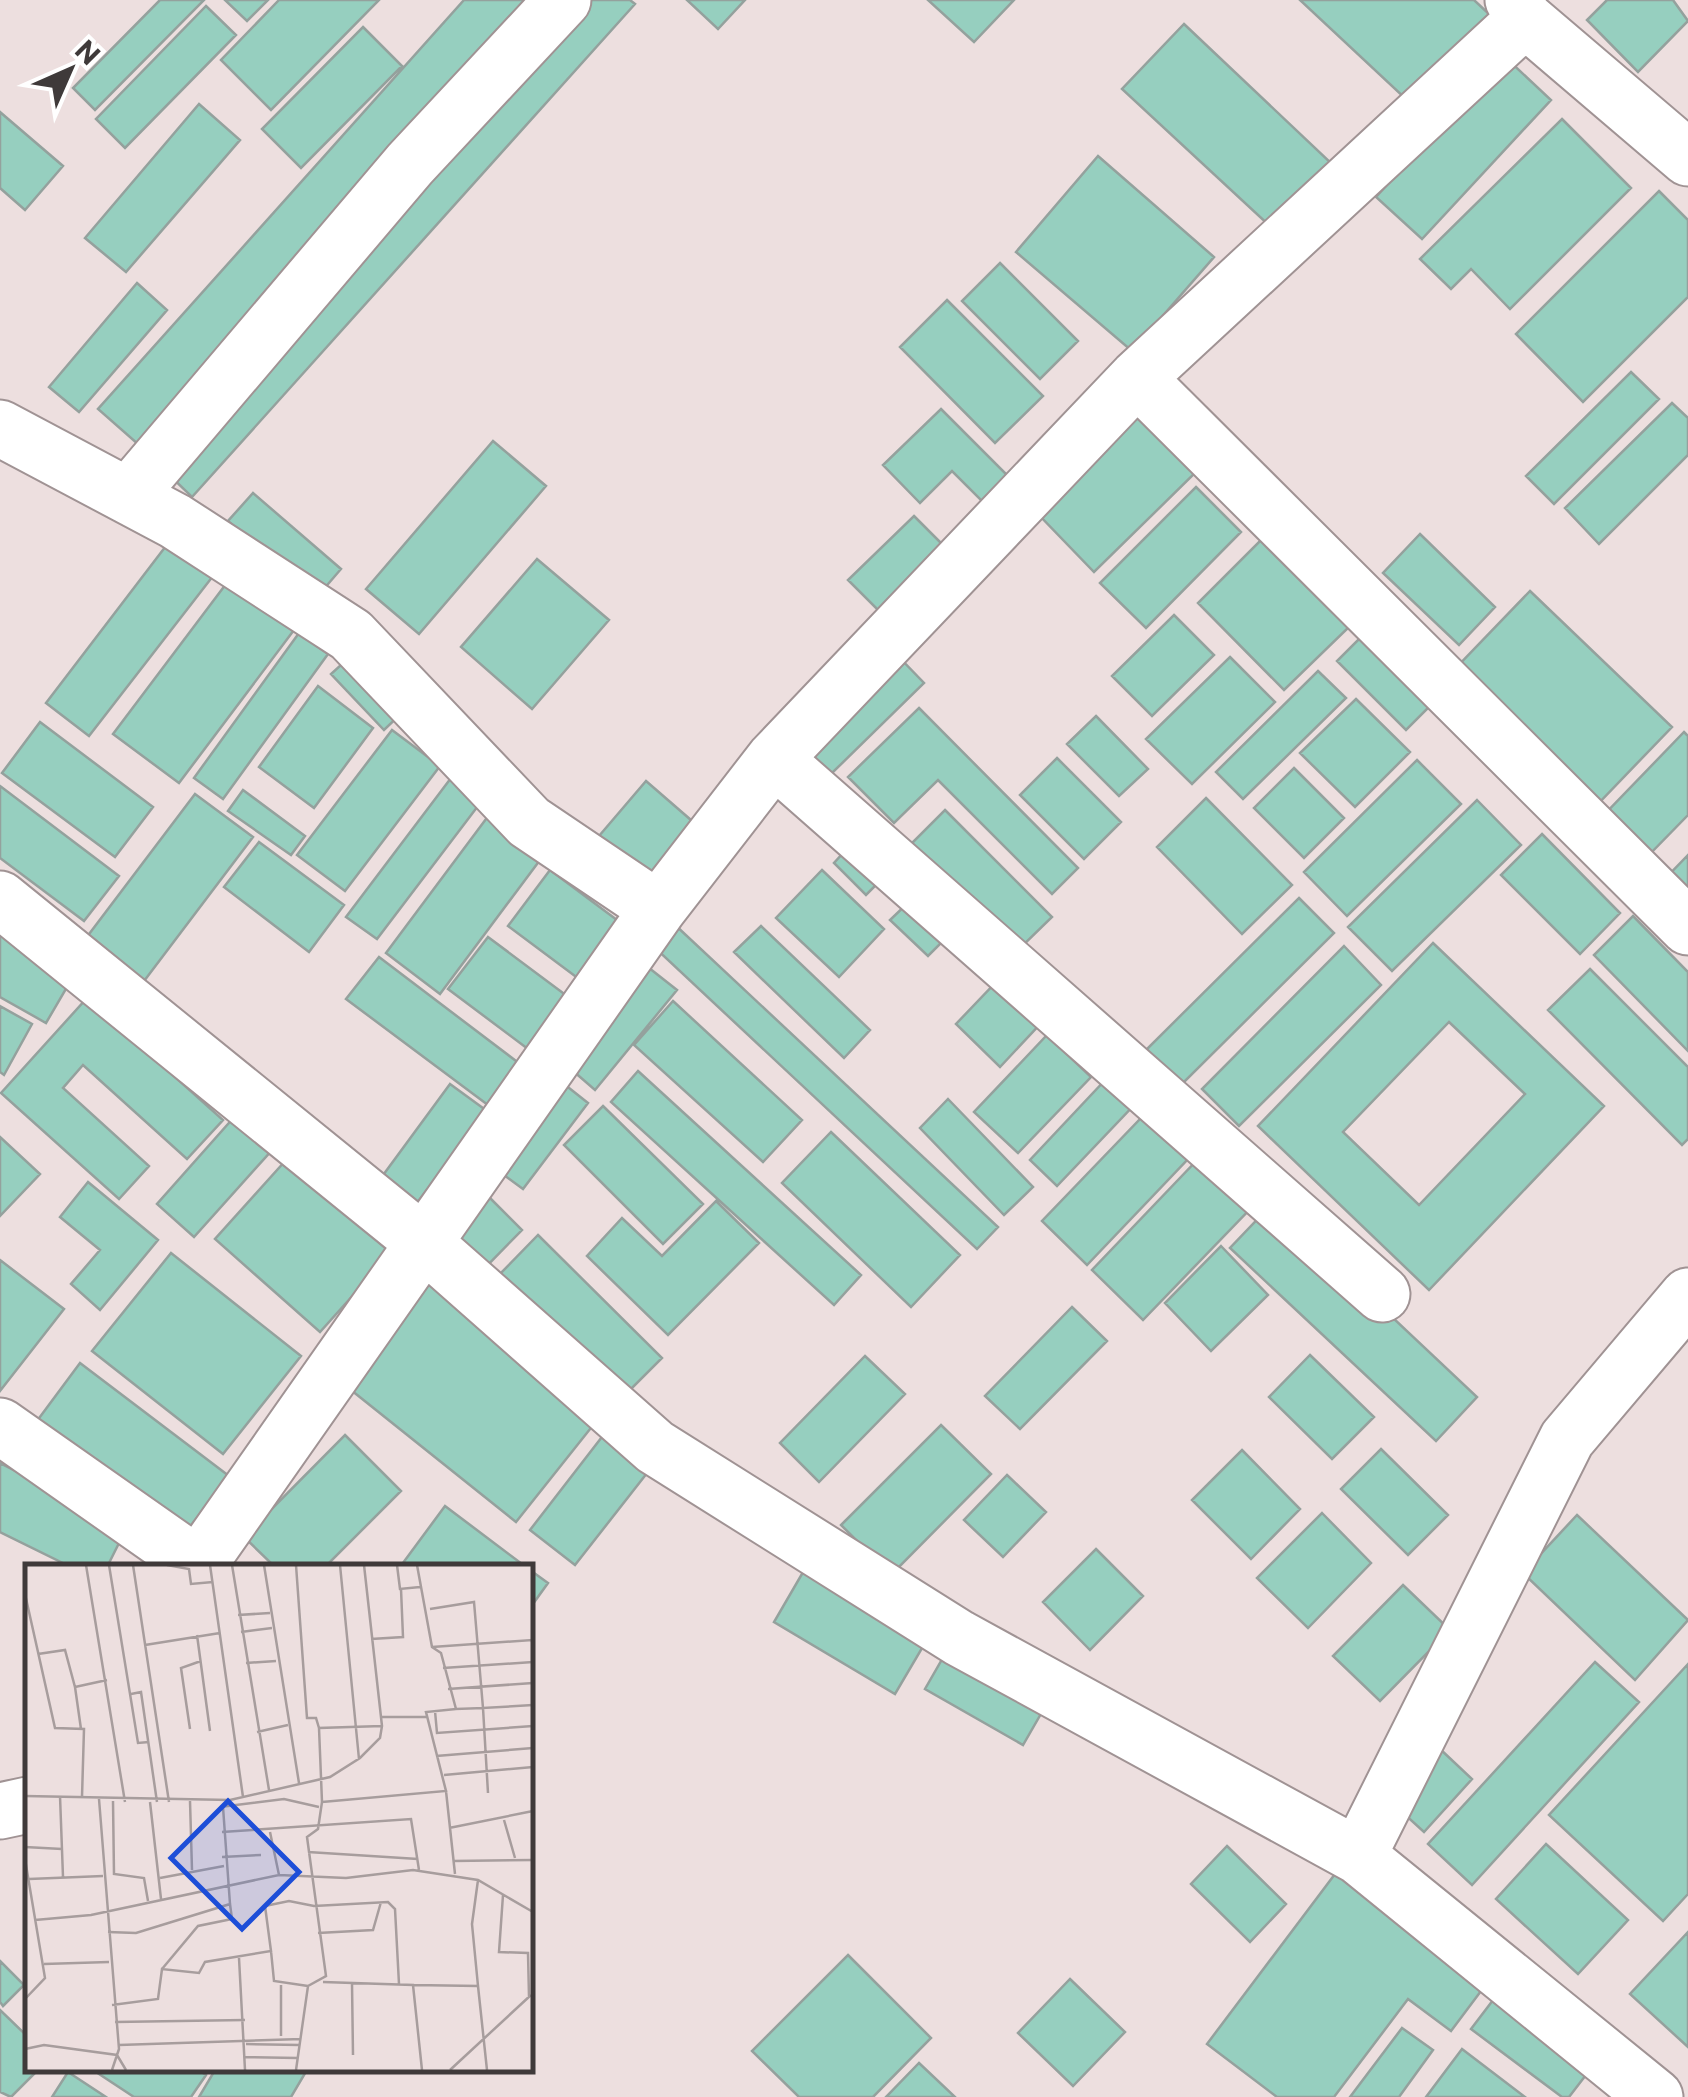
<svg xmlns="http://www.w3.org/2000/svg" width="1688" height="2097" font-family="Commissioner,sans-serif">
  <style>
    .building { fill: #96cfbf; stroke: #94a19d; stroke-width: 2.5; fill-rule: evenodd }
    .lines { fill: none; stroke-linecap: round; stroke-linejoin: round }
    .street-casing { stroke: #a09394; stroke-width: 59 }
    .street { stroke: #fff; stroke-width: 55 }
    .inset-road { fill: none; stroke: #a79d9d; stroke-width: 2.5 }
    .view { fill: #1d4ed8; fill-opacity: 0.15; stroke: #1d4ed8; stroke-width: 5 }
    .inset-edge { fill: none; stroke: #3f3a3a; stroke-width: 5 }
  </style>
  <rect width="100%" height="100%" fill="#eddfdf"/>
  <path class="building" d="M160 0H204L95 110 73 88Z
    M225 0H268L247 21Z
    M279 0H379L271 110 221 60Z
    M464 0H536L139 445 98 409Z
    M584 0H630L635 4 192 497 163 469Z
    M687 0H745L718 29Z
    M928 0H1014L974 42Z
    M1300 0H1474L1489 14 1408 101Z
    M1607 0H1673L1688 21 1638 72 1587 20Z
    M206 6 236 35 125 148 96 119Z
    M1184 24 1332 164 1272 228 1122 89Z
    M363 27 402 66 301 168 262 129Z
    M1505 57 1551 100 1422 239 1376 197Z
    M199 104 240 140 126 272 85 238Z
    M0 112 63 166 25 210 0 188Z
    M1562 119 1631 188 1510 309 1471 269 1451 289 1420 259Z
    M1098 156 1214 257 1132 351 1016 252Z
    M1659 191 1688 220V297L1583 402 1516 334Z
    M1000 263 1078 341 1040 379 962 301Z
    M137 283 167 310 79 412 49 387Z
    M947 300 1043 396 995 443 900 347Z
    M1631 372 1659 399 1554 504 1526 476Z
    M1672 403 1688 418V455L1599 544 1565 508Z
    M941 409 1018 486 993 512 952 471 920 503 883 465Z
    M1142 411 1198 470 1094 572 1039 515Z
    M493 441 546 486 419 634 366 589Z
    M1196 487 1241 532 1146 628 1100 583Z
    M253 493 341 569 316 598 228 521Z
    M914 516 952 554 886 618 848 580Z
    M1420 534 1495 607 1459 645 1383 573Z
    M1262 539 1349 627 1284 690 1198 603Z
    M169 542 213 576 89 736 46 703Z
    M537 559 609 620 532 709 461 647Z
    M229 580 294 630 179 783 113 734Z
    M1530 591 1672 727 1595 807 1453 671Z
    M1174 615 1214 655 1152 716 1112 676Z
    M1366 632 1434 702 1406 730 1337 661Z
    M299 633 328 654 223 799 194 778Z
    M353 654 406 709 384 730 331 674Z
    M896 654 924 683 831 774 803 746Z
    M1230 657 1275 702 1192 784 1146 739Z
    M1318 671 1346 698 1243 799 1216 772Z
    M318 686 373 728 314 808 259 767Z
    M1356 699 1410 752 1355 807 1300 753Z
    M919 708 1078 868 1052 894 938 780 894 823 848 777Z
    M1096 716 1148 769 1119 796 1067 744Z
    M40 722 153 807 115 857 2 773Z
    M392 730 440 766 345 891 297 855Z
    M1684 732 1688 736V815L1643 861 1600 819Z
    M1057 758 1121 822 1084 859 1020 795Z
    M1417 760 1461 804 1347 916 1304 872Z
    M1294 768 1344 818 1304 858 1254 808Z
    M451 778 481 802 377 939 346 917Z
    M646 781 699 827 647 888 593 843Z
    M0 786 119 876 84 921 0 858Z
    M243 790 305 836 291 855 228 811Z
    M195 794 253 837 135 993 77 950Z
    M1206 798 1292 885 1242 934 1157 847Z
    M1477 800 1521 845 1392 971 1348 927Z
    M945 810 1052 917 1015 953 909 846Z
    M489 815 543 856 440 994 386 953Z
    M1542 834 1620 913 1580 954 1501 875Z
    M854 841 888 873 866 895 834 863Z
    M259 842 344 905 309 952 224 887Z
    M1688 855V911L1660 884Z
    M550 870 625 926 583 982 508 926Z
    M822 870 884 929 839 977 776 918Z
    M913 898 950 934 928 956 890 920Z
    M1299 898 1334 933 1181 1085 1146 1050Z
    M1633 916 1688 972V1051L1594 955Z
    M673 923 998 1227 977 1249 652 945Z
    M0 925 77 970 46 1023 0 997Z
    M761 926 870 1030 844 1058 734 952Z
    M488 937 567 996 528 1049 448 989Z
    M1433 943 1604 1106 1429 1290 1258 1126ZM1449 1022 1525 1094 1419 1205 1343 1132Z
    M1344 946 1381 985 1239 1126 1202 1089Z
    M379 957 520 1064 488 1105 346 999Z
    M644 964 677 990 595 1090 564 1063Z
    M1590 969 1688 1067V1139L1682 1145 1548 1010Z
    M999 979 1043 1021 1000 1067 956 1024Z
    M87 998 223 1120 187 1159 83 1065 63 1088 149 1166 119 1199 1 1093Z
    M673 1001 802 1120 763 1162 634 1045Z
    M0 1006 32 1024 4 1075 0 1072Z
    M1047 1035 1091 1077 1018 1153 974 1112Z
    M638 1071 861 1275 834 1305 611 1102Z
    M1108 1077 1136 1103 1057 1186 1030 1160Z
    M559 1080 588 1103 523 1189 493 1167Z
    M450 1084 487 1111 413 1208 378 1182Z
    M948 1099 1033 1187 1004 1215 920 1128Z
    M603 1106 703 1204 663 1244 564 1145Z
    M236 1115 273 1149 194 1237 157 1204Z
    M1142 1117 1188 1159 1087 1265 1042 1221Z
    M831 1132 960 1255 911 1307 782 1183Z
    M0 1137 40 1174 0 1216Z
    M1201 1156 1253 1206 1143 1320 1092 1270Z
    M287 1159 391 1253 320 1332 215 1239Z
    M88 1182 158 1240 100 1310 71 1284 100 1250 60 1217Z
    M487 1195 522 1230 478 1275 441 1240Z
    M716 1201 759 1243 668 1335 587 1256 622 1218 662 1256Z
    M1272 1204 1477 1397 1436 1441 1230 1248Z
    M538 1235 662 1358 623 1397 499 1275Z
    M1221 1246 1268 1295 1211 1351 1165 1303Z
    M171 1253 301 1356 223 1454 92 1351Z
    M0 1260 64 1309 0 1391Z
    M428 1274 602 1414 516 1522 341 1382Z
    M1072 1307 1107 1341 1020 1429 985 1396Z
    M1310 1355 1374 1417 1332 1459 1269 1397Z
    M865 1356 905 1394 819 1482 780 1443Z
    M80 1363 229 1476 179 1541 31 1429Z
    M941 1425 991 1474 891 1575 841 1525Z
    M605 1433 651 1468 575 1565 530 1530Z
    M345 1435 401 1491 325 1567H275L244 1537Z
    M1381 1449 1448 1515 1408 1555 1341 1489Z
    M1242 1450 1300 1509 1251 1559 1192 1500Z
    M0 1463 127 1527 107 1567H71L0 1532Z
    M1007 1475 1046 1512 1003 1557 964 1520Z
    M445 1506 526 1567H400Z
    M1322 1513 1371 1563 1308 1628 1257 1578Z
    M1577 1515 1688 1620 1635 1680 1523 1573Z
    M1096 1549 1143 1596 1090 1650 1043 1602Z
    M806 1567 928 1638 895 1694 774 1622Z
    M530 1570 548 1583 530 1608Z
    M1403 1585 1450 1630 1380 1701 1333 1656Z
    M948 1649 1046 1705 1023 1745 925 1689Z
    M1595 1662 1639 1702 1472 1885 1428 1844Z
    M1688 1664V1894L1663 1921 1549 1815Z
    M1439 1748 1472 1779 1424 1832 1390 1801Z
    M1546 1844 1628 1920 1578 1974 1496 1899Z
    M1227 1846 1286 1904 1250 1942 1191 1884Z
    M1338 1870 1487 1983 1451 2031 1408 1999 1334 2097H1277L1207 2044Z
    M1688 1932V2047L1630 1994Z
    M848 1955 931 2038 873 2097H799L752 2051Z
    M0 1961 24 1985 3 2006 0 2002Z
    M1070 1979 1125 2032 1073 2086 1018 2033Z
    M1503 1987 1599 2058 1569 2097H1562L1471 2029Z
    M0 2010 28 2037V2070H38L11 2097 0 2092Z
    M1402 2028 1433 2050 1399 2097H1350Z
    M1462 2049 1525 2097H1426Z
    M919 2063 955 2097H886Z
    M93 2070H198L206 2075 191 2097H134Z
    M215 2070H307L291 2097H199Z
    M68 2072 106 2097H52Z"/>
  <g class="lines">
    <defs>
      <path id="street" d="M1513 0 1525 19 1688 158
        M1137 378 1688 927
        M0 428 175 521 351 635 529 822 658 909
        M128 496 410 164 563 0
        M774 759 1382 1294
        M0 899 423 1242 655 1447 959 1638 1358 1856 1655 2097
        M0 1426 198 1565 658 909 774 759 1137 378 1525 19
        M0 1811 28 1805
        M1358 1856 1567 1439 1688 1296"/>
    </defs>
    <use href="#street" class="street-casing"/>
    <use href="#street" class="street"/>
  </g>
  <g transform="translate(25 1564)">
    <rect width="508" height="508" fill="#eddfdf"/>
    <path class="inset-road" d="M61 1 100 238M84 1 113 179 124 178M108 1 144 238M142 1 164 5 166 20 188 18M185 1 218 233M207 1 244 226M239 1 274 219M271 1 282 154H291L294 164M315 1 334 195M372 1 375 25 395 23M392 1 407 83 416 89 431 145 458 144 463 229M0 30 30 164 59 165 57 233M405 45 449 38 458 144 508 141M213 51 245 49M216 68 247 64M172 71 185 167M346 75 378 73 376 25M120 81 195 69M407 83 507 76 508 89M13 90 40 86 50 123 82 116M221 99 251 97M418 104 508 98M50 123 56 165M423 125 508 119M106 130 116 128 132 238M410 147 412 169 508 162M356 153H402M165 165 156 104 176 97M232 168 263 161M411 192 508 184M419 211 508 203M421 227 430 310M0 232 205 236 305 213 335 194 355 174 357 162 339 1M35 232 38 313M74 235 94 485 87 506M88 237 89 310 119 314 123 337M165 237 167 306M125 238 136 335M297 238 421 227 401 148 431 145M195 243 259 235 294 243M479 256 490 294M424 264 508 247M197 268 386 255 394 306M245 268 254 311M0 283 37 285M283 288 393 295M197 293 236 291M0 295 20 414 0 435M428 297 508 296M135 314 199 302M4 315 78 312M478 331 474 388 503 389 504 433M10 356 66 351 254 311 321 314 388 306 453 316 508 348M83 368 111 369 205 340 198 243M293 369 348 366 356 338M246 387 249 417 283 422M214 394 220 506M19 400 84 398M137 405 173 362 207 355 205 340M298 418 388 421 397 506M327 419 328 491M388 421 453 422 462 506M453 422 447 360 453 316M87 441 133 435 137 405 174 409 180 398 246 387 240 342 264 337 289 342 363 338 370 345 374 420M90 458 220 456M256 472V421M221 480 275 481M94 481 276 475M0 485 19 481 92 491 101 506M220 493 273 494M271 506 283 422 301 412 282 273 293 265 297 238 294 164 357 162M425 506 506 431"/>
    <path class="view" d="M203 237 274 308 217 365 146 294Z"/>
    <rect width="508" height="508" class="inset-edge"/>
  </g>
  <g transform="translate(70 70) rotate(45)" stroke="#ffffff" stroke-width="8" paint-order="stroke">
  <path d="M0-8L18 38L0 25L-18 38Z" fill="#3f3a3a"/>
  <text y="-15" font-size="28" font-weight="bold" text-anchor="middle" fill="#3f3a3a">N</text>
  </g>
</svg>
